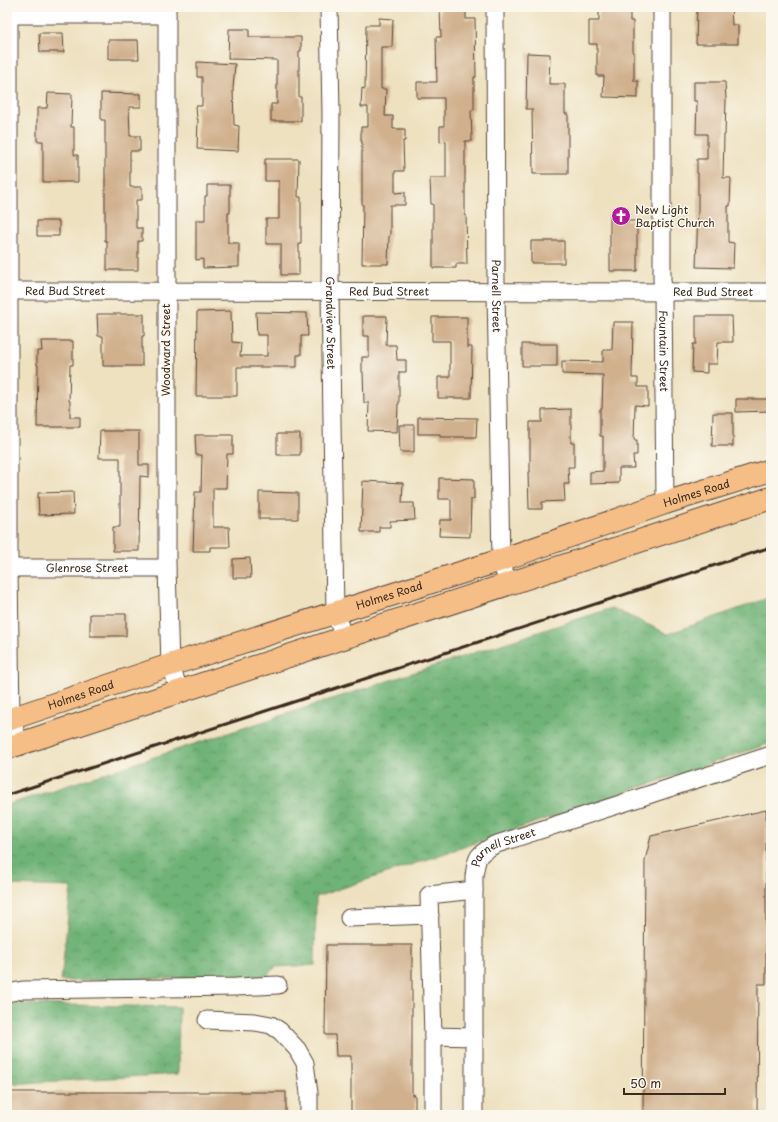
<svg xmlns="http://www.w3.org/2000/svg" width="778" height="1122" font-family="'Playpen Sans',sans-serif">
  <style>
    .forest { fill: url(#forest-crowns); stroke: #566e4a }
    .building { fill: #d0b08d }
    .lines { fill: none; stroke-linecap: round; stroke-linejoin: round }
    .minor-casing { stroke: #564536; stroke-width: 19 }
    .major-casing { stroke: #564536; stroke-width: 24 }
    .minor { stroke: #fff; stroke-width: 17 }
    .major { stroke: #f6be87; stroke-width: 22 }
    .rail { stroke: #3b2a1e; stroke-width: 3 }
    .labels { text-anchor: middle; stroke-width: 3; stroke-linejoin: round; paint-order: stroke }
    .poi-label { font-size: 11px; fill: #3b2a1e; stroke: #fbf7ec; text-anchor: start }
    .street-label { font-size: 11px; fill: #3b2a1e; stroke: #fbf7ec }
  </style>
  <defs>
    <pattern id="forest-crowns" width="20" height="18" patternUnits="userSpaceOnUse"><rect width="20" height="18" fill="#70b377"/><path d="M2 6a3 3 0 1 1 6 0M12 15a3 3 0 1 1 6 0" fill="none" stroke="#5d9261"/></pattern>
  </defs>
  <rect width="100%" height="100%" fill="#fbf7ec"/>
  <filter id="ink" filterUnits="userSpaceOnUse"><feTurbulence type="fractalNoise" baseFrequency=".025" numOctaves="2"/><feDisplacementMap in="SourceGraphic" scale="8" xChannelSelector="R" yChannelSelector="G"/><feConvolveMatrix kernelMatrix="1 2 1 2 8 2 1 2 1" color-interpolation-filters="sRGB"/></filter>
  <filter id="wash" filterUnits="userSpaceOnUse"><feTurbulence type="fractalNoise" baseFrequency=".012" numOctaves="4" result="noise"/><feDisplacementMap in="SourceGraphic" scale="16" xChannelSelector="R" yChannelSelector="G"/><feGaussianBlur stdDeviation="0.9" result="paint"/><feColorMatrix in="noise" values="0 0 0 0 0 0 0 0 0 0 0 0 0 0 0 0 0 1.4 0 .05"/><feComposite in="paint" operator="in"/></filter>
  <g filter="url(#wash)">
    <rect width="100%" height="100%" fill="#eee1c0"/>
    <path class="forest" d="M771 597V743L316 897 315 965 275 967 268 976 61 981 71 887 7 885V805L612 608 668 634Z
      M7 1004 179 1007 178 1074 7 1084Z"/>
    <g id="blocks">
      <path class="building" d="M440 7H466V19H475L476 77H474V110H471L472 141H465V215H466L467 264H456V268H433V204H431L430 178H446V141L440 142V126H444V98H417V82H437L436 37H441Z
        M599 7H630V21H633V52H634V81H638V98L603 97 604 76H597V44H589V21H599Z
        M697 7H731L732 25H738V44H696Z
        M379 18 393 19 392 47H381V89H386L385 116H393V129H405V141H403L404 171H395V193L405 192V205H390V236H389L388 264H362L363 205H362V141H361V127H368V107H361L362 88 365 89 366 25H379Z
        M229 29H249V37H301V51H299V97H301V121H271V104H277V60L228 59Z
        M39 33H63L64 52H40Z
        M108 40H138L139 59H108Z
        M527 53 550 54 549 84H565V114H568V174H533L532 109H526Z
        M197 62 235 64 233 89 234 125 239 126 238 151 197 149 198 119H197L196 106H202V77H197Z
        M694 82H725L726 100 725 135H724L723 178H731L730 206H728V242L734 243 733 268 696 267 698 209V173H697V159H707V134H696L697 101H694Z
        M48 93 72 94 71 127H74V155H78V182H43V141H37V108H47Z
        M101 93 141 94V107H129L130 136H140V151H130V187H142V200H136V228H142V241H138V270H107V241H105V120H101Z
        M265 159H299L298 197H301V244H299V275H281V244H266V219H279V181H265Z
        M207 185H230V213H228V243H239V267L203 268V259L196 260V220H205V196H207Z
        M626 212V221H637V271H610V213Z
        M37 221H59V236H37Z
        M531 241H564V263H531Z
        M231 311 232 342 241 343 240 356H267V335H257L256 312 307 313 308 336H301V355H297V367H237V396H196L197 312Z
        M97 314H144V336H142V366H103V336H98Z
        M363 316H387L386 345H396L397 360H406V372H399V404H398L397 432 368 431 369 403H364L363 372H362V357H369V336H363Z
        M696 316H732L733 342H718L717 364H707V373L692 372 693 344H696Z
        M432 317H467V347H472L471 398H438V377H450V341H432Z
        M613 322H633L632 378H638V387H648V406L635 405 634 440H637V455H633L634 468H619V483L590 484V472L603 471V436H600V409H602L603 375 562 374V361L603 362V350H612Z
        M41 341H73V365H70L69 401H70V417H80V427H37L38 365H37V351H42Z
        M522 344H557V366H522Z
        M736 399H771V411L736 412Z
        M571 409V443H574V467H568L569 484H564L565 501 542 502V509H529L528 472H530V422H542V410Z
        M713 413H733V446H712Z
        M418 417 477 418 476 437H440V434H418Z
        M399 425H414V452H400Z
        M100 431H139V465H149V477L140 476 139 551H113V527H120V458H99Z
        M277 434H300V455H277Z
        M195 435H233V454H227L226 488H213V527H229L230 547H210V551H193L195 492H201L202 455H196Z
        M439 478 474 479V499H471L470 537 439 536 440 520H451V499H439Z
        M363 481 403 483 402 503H414L415 520 390 521V527H379V532H361Z
        M73 492 74 514 39 515 38 493Z
        M259 492 298 493V519H259Z
        M250 558 251 578H233V559Z
        M90 614H126V636H90Z
        M766 810V984H758L757 1115H643L645 861 651 836Z
        M326 945H412V1095H415V1115H351V1056H336L335 1035H325Z
        M7 1092H286V1115H7Z"/>
    </g>
  </g>
  <g filter="url(#ink)">
    <use href="#blocks" fill-opacity="0" stroke="#564536" stroke-width="1"/>
    <g class="lines">
      <defs>
        <g id="minor">
          <path d="M9 7V568L11 719 20 743"/>
          <path d="M167 7V568L170 665 180 691"/>
          <path id="s1" d="M329 7 331 114 330 291 335 613 344 637"/>
          <path id="s2" d="M495 7 496 292 501 560 508 584"/>
          <path id="s3" d="M662 7V279L663 292 665 503"/>
          <path d="M7 15H167"/>
          <path id="s4" d="M7 291 771 292"/>
          <path id="s5" d="M7 568H167"/>
          <path d="M349 918 430 915"/>
          <path d="M7 993 23 990 236 987 278 985"/>
          <path d="M207 1020 255 1022 271 1025 280 1031 297 1049 305 1063 309 1093V1115"/>
          <path d="M433 1036 474 1037"/>
          <path d="M433 1115V1036L429 895 474 890"/>
          <path id="s6" d="M474 1115V876C477 856 477 855 494 845L771 755"/>
        </g>
        <g id="major">
          <path id="s7" d="M7 720 170 665 501 560 665 503 771 470"/>
          <path d="M7 748 771 498"/>
        </g>
      </defs>
      <use href="#minor" class="minor-casing"/>
      <use href="#major" class="major-casing"/>
      <use href="#minor" class="minor"/>
      <use href="#major" class="major"/>
      <path class="rail" d="M7 795 771 547"/>
    </g>
  </g>
  <defs>
    <symbol id="church-disc" viewBox="-11 -11 22 22"><circle r="9.5" fill="#b5179e" stroke="#fbf7ec"/><path d="M-1.2-6h2.4v3.5h3.3v2.4h-3.3V6h-2.4V-.1h-3.3v-2.4h3.3Z" fill="#fff"/></symbol>
  </defs>
  <g fill-rule="evenodd">
    <use href="#church-disc" x="610" y="205" width="22" height="22"/>
  </g>
  <g class="labels">
    <g class="poi-label">
      <text x="635" y="214">New Light<tspan x="635" dy="13">Baptist Church</tspan></text>
    </g>
    <g class="street-label">
      <text dy="4" stroke="none"><textPath href="#s4" startOffset="58">Red Bud Street</textPath></text>
      <text dy="4" stroke="none"><textPath href="#s4" startOffset="382">Red Bud Street</textPath></text>
      <text dy="4" stroke="none"><textPath href="#s4" startOffset="706">Red Bud Street</textPath></text>
      <text dy="4" stroke="none"><textPath href="#s2" startOffset="289">Parnell Street</textPath></text>
      <text dy="4" stroke="none"><textPath href="#s1" startOffset="316">Grandview Street</textPath></text>
      <text transform="translate(166 350) rotate(-90)" y="4">Woodward Street</text>
      <text dy="4" stroke="none"><textPath href="#s3" startOffset="344">Fountain Street</textPath></text>
      <text dy="4" stroke="none"><textPath href="#s7" startOffset="726">Holmes Road</textPath></text>
      <text dy="4" stroke="none"><textPath href="#s5" startOffset="80">Glenrose Street</textPath></text>
      <text dy="4" stroke="none"><textPath href="#s7" startOffset="402">Holmes Road</textPath></text>
      <text dy="4" stroke="none"><textPath href="#s7" startOffset="78">Holmes Road</textPath></text>
      <text dy="4" stroke="none"><textPath href="#s6" startOffset="285">Parnell Street</textPath></text>
    </g>
  </g>
  <rect width="778" height="1122" fill="none" stroke="#fbf7ec" stroke-width="24"/>
  <path d="M624 1088v6h101v-6" fill="none" stroke="#3b2a1e" stroke-width="2"/>
  <text x="630" y="1088" font-size="12" fill="#3b2a1e" stroke="#fbf7ec" stroke-width="3" paint-order="stroke">50 m</text>
</svg>
